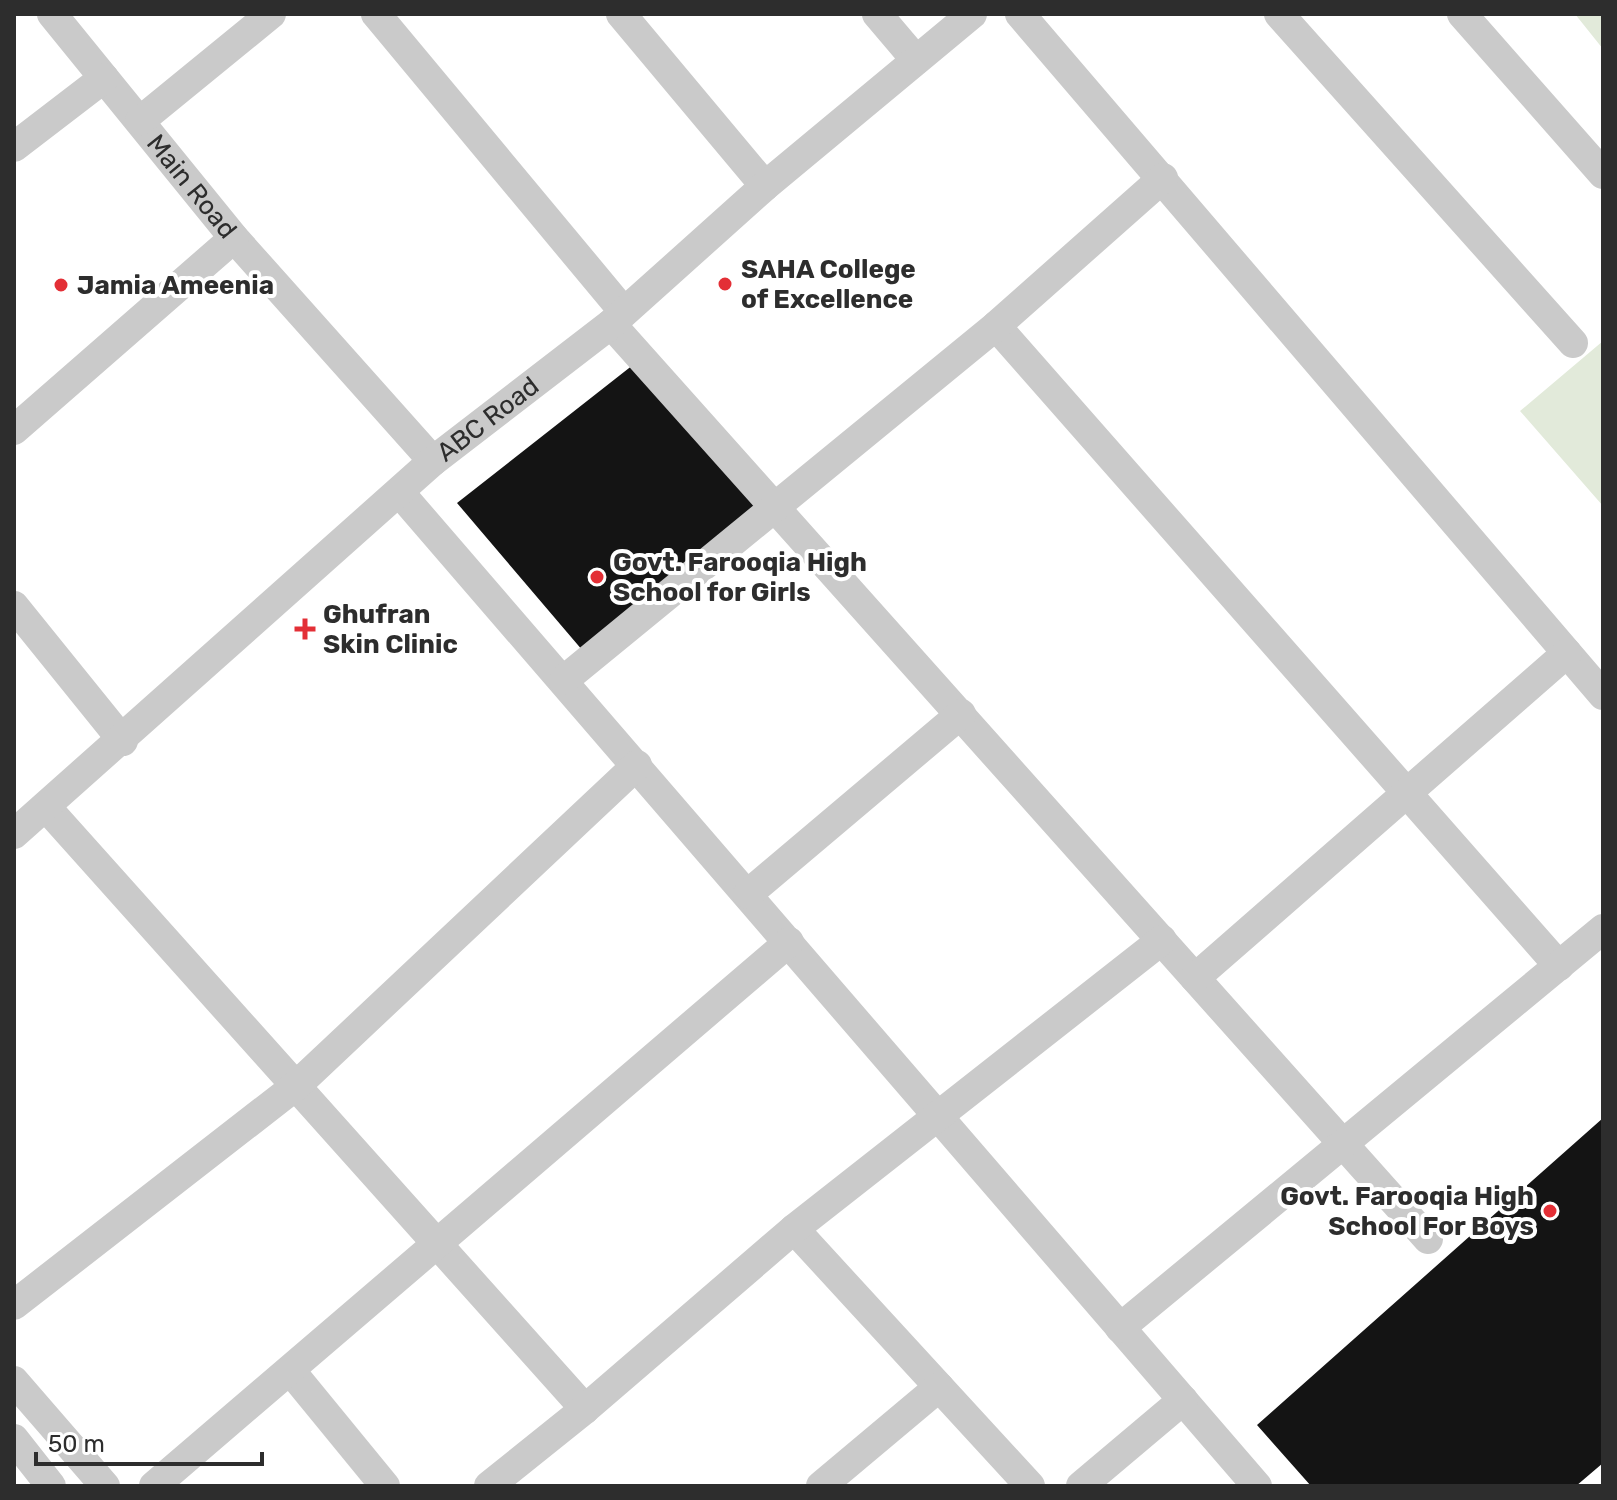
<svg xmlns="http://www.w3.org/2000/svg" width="1617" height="1500" font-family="Rubik,sans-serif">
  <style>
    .green { fill: #e2eada }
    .building { fill: #141414 }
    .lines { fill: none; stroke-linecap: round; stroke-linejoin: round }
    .minor { stroke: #cacaca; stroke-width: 30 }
    .poi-dot { fill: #e32f36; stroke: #fff; stroke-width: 3 }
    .labels { text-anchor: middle; stroke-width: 8; stroke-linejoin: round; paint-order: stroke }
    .street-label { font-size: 26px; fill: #2d2d2d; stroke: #fff }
    .poi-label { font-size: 26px; font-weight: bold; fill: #2d2d2d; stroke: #fff; text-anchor: start }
  </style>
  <rect width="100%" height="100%" fill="#fff"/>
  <path class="green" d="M1575 14H1603V49Z
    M1603 341V506L1520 411Z"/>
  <path class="building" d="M638 361 765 504 583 651 457 503Z
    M1603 1118V1463L1576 1486H1311L1257 1425Z"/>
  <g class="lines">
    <g class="minor">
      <path id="s1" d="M52 14 234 238 433 461"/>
      <path d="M376 14 624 312"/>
      <path d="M621 14 765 186"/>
      <path d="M877 14 916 60"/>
      <path d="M1020 14 1603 695"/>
      <path d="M1279 14 1573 343"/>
      <path d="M1462 14 1603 174"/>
      <path d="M140 121 271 14"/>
      <path d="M14 147 104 78"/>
      <path d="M611 324 1428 1239"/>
      <path d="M996 326 1559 966"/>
      <path d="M14 430 234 238"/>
      <path d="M400 493 1257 1486"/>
      <path d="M14 606 123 741"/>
      <path d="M564 680 996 326 1163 178"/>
      <path d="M46 807 585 1409"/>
      <path id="s2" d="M14 834 433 461 611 324 765 186 972 14"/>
      <path d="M748 894 961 714"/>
      <path d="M1195 978 1567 653"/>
      <path d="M794 1229 1030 1486"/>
      <path d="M14 1305 297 1085 637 765"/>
      <path d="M1120 1328 1603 929"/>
      <path d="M290 1370 385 1486"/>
      <path d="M14 1381 105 1486"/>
      <path d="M14 1439 51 1486"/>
      <path d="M154 1486 789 942"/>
      <path d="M489 1486 585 1409 794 1229 1162 940"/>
      <path d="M821 1486 939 1387"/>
      <path d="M1081 1486 1183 1400"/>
    </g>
  </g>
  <g class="poi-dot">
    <circle cx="725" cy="284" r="8"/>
    <circle cx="61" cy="285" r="8"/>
    <circle cx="597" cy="577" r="8"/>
    <path d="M301 617h8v8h8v8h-8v8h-8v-8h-8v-8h8z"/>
    <circle cx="1550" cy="1211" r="8"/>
  </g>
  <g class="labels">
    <g class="street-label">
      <text dy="9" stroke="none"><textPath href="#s1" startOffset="222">Main Road</textPath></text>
      <text dy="9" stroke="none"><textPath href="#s2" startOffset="630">ABC Road</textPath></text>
    </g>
    <g class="poi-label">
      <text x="741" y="278">SAHA College<tspan x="741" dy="30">of Excellence</tspan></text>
      <text x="77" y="294">Jamia Ameenia</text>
      <text x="613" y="571">Govt. Farooqia High<tspan x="613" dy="30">School for Girls</tspan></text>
      <text x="323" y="623">Ghufran<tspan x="323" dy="30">Skin Clinic</tspan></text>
      <text x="1534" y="1205" text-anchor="end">Govt. Farooqia High<tspan x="1534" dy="30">School For Boys</tspan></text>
    </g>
  </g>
  <rect width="1617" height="1500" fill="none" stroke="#2d2d2d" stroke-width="32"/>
  <path d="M36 1452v12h226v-12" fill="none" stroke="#2d2d2d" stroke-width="4"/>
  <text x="48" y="1452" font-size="24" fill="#2d2d2d" stroke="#ffffff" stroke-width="6" paint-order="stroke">50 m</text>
</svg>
